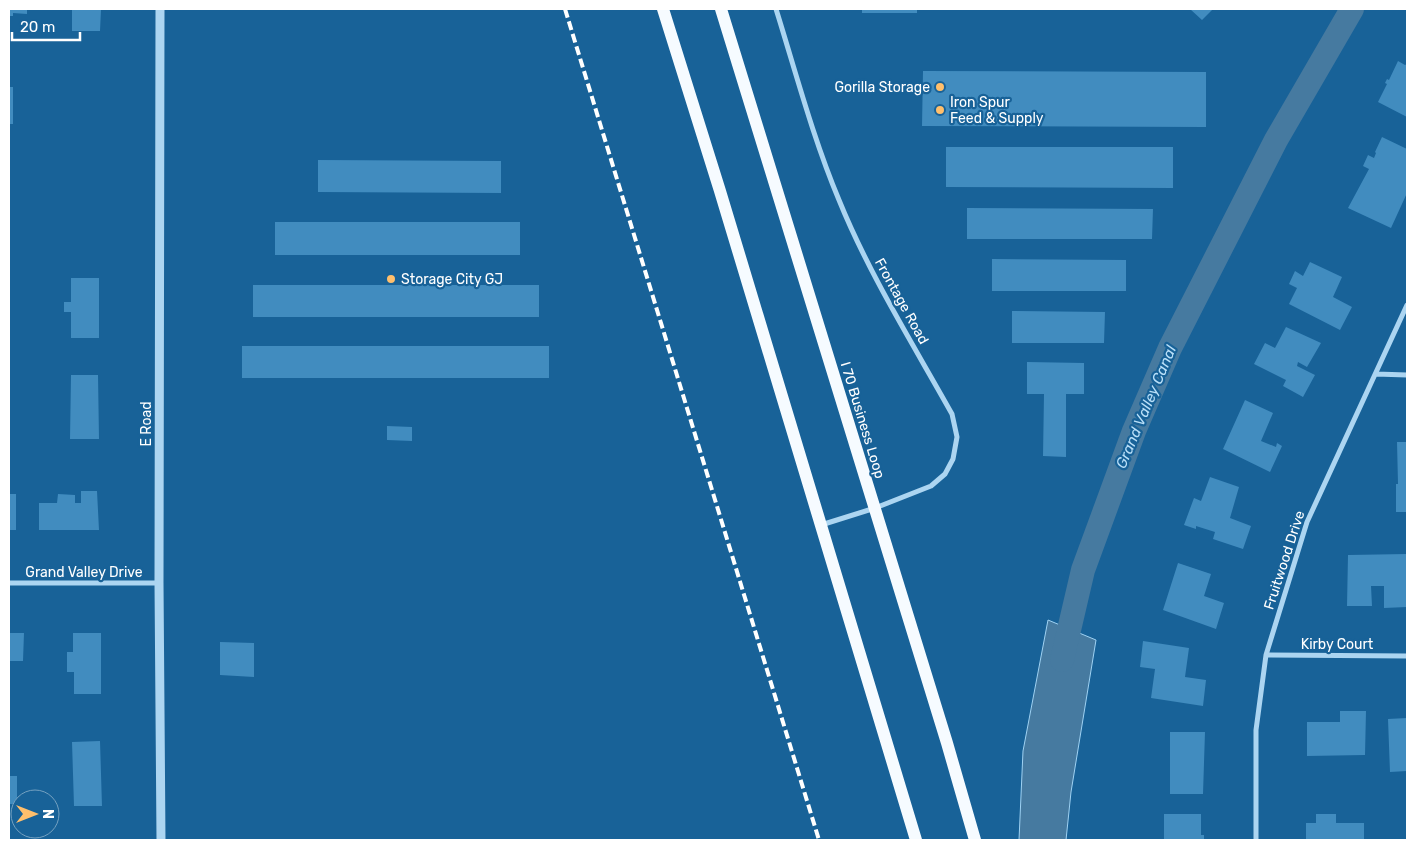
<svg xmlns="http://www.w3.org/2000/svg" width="1416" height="849" font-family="Rubik,sans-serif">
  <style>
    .water { fill: #467aa0; stroke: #9fd2f3 }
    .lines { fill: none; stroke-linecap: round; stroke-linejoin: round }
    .canal { stroke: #467aa0; stroke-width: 24 }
    .building { fill: #418cbf }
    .minor { stroke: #acd5f1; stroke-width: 5 }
    .tertiary { stroke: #acd5f1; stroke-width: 9 }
    .primary { stroke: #f6fbff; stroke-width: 12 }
    .rail { stroke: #fff; stroke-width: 4; stroke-dasharray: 9 4; stroke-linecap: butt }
    .poi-dot { fill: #ffbf6c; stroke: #186298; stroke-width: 2 }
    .labels { text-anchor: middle; stroke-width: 4.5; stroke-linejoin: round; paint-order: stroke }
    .poi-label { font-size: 14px; fill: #fff; stroke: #186298; text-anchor: start }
    .street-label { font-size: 14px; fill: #fff; stroke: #186298 }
    .water-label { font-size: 15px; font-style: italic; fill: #b9dff8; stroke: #186298 }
  </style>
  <rect width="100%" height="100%" fill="#186298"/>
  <path class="water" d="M1048 620 1096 640 1071 792 1066 840H1019L1023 751Z"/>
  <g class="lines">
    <path class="canal" d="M1062 660 1083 570 1134 431 1170 348 1276 140 1352 9"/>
  </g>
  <path class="building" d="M9 9H27V14L13 13V16H9Z
    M72 9H101L100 31H72Z
    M862 9H917V13H862Z
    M1190 9H1213L1202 20Z
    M1398 61 1405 65 1407 64V117L1378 102 1387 84 1385 83 1387 79 1389 80Z
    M923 71 1206 72V127L922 126Z
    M9 87H13V124H9Z
    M1382 137 1407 149V193L1391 228 1348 208 1369 169 1363 166 1368 155 1374 158 1376 153 1375 152Z
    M946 147H1173V188L946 187Z
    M318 160 501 161V193L318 192Z
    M967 208 1153 209 1152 239H967Z
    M275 222H520V255H275Z
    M992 259 1126 260V291H992Z
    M1310 262 1342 277 1333 297 1352 307 1340 330 1289 304 1297 288 1289 284 1295 271 1303 276Z
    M71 278H99V338H71V312H64V302H71Z
    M253 285H539V317H253Z
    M1012 311 1105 312 1104 343H1012Z
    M1286 327 1321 343 1307 367 1298 362 1297 366 1315 375 1303 397 1283 386 1286 380 1254 364 1265 343 1275 348Z
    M242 346H549V378H242Z
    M1027 362 1084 363V394H1066V457L1043 456 1044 394H1027Z
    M71 375H98L99 439H70Z
    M1245 400 1273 413 1261 441 1276 447 1277 443 1282 446 1270 472 1223 449Z
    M387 426 412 427V441L387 440Z
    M1397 442H1407V512H1396V484H1398Z
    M1210 477 1239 487 1230 518 1251 526 1243 549 1213 539 1215 532 1196 526V529L1184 525 1194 498 1201 501Z
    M81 491H97L99 530H39V503H57L58 494 75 495V503H81Z
    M9 494H16V530H9Z
    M1407 554V607L1384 608V586H1371L1372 606H1347L1348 555Z
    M1178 563 1211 574 1204 596 1224 603 1216 629 1163 610Z
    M9 633H24L23 661H9Z
    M73 633H101V694H74V672H67V652H73Z
    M1143 641 1189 648 1185 677 1206 680 1203 706 1151 698 1155 669 1140 667Z
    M220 642 254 643V677L220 675Z
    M1340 711H1366L1365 755 1307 756V722H1340Z
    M1407 718V771L1390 772 1388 719Z
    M1170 732H1205L1203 794H1170Z
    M100 741 102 806H74L72 742Z
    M9 776H17V804H9Z
    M1164 814H1201V835H1204V840H1164Z
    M1316 814H1336V823H1364V840H1306V823H1316Z"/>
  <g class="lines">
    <path class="minor" d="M776 9C796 73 813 138 839 200 869 274 913 344 952 414L957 437 953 459 945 474 931 486 875 508 821 525
      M1376 374 1407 375
      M9 583H159
      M1266 655 1407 656
      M1256 840V730L1266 655 1307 522 1407 305"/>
    <path class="tertiary" d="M160 9 159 583 161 840"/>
    <path class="primary" d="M663 9 720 191 916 840
      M721 9 947 743 975 840"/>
    <path class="rail" d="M565 9 819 840"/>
  </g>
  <g class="poi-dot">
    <circle cx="940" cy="87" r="5"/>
    <circle cx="940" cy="110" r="5"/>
    <circle cx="391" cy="279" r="5"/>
  </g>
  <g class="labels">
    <g class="poi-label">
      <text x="930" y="92" text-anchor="end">Gorilla Storage</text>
      <text x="950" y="107">Iron Spur<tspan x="950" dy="16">Feed &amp; Supply</tspan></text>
      <text x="401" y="284">Storage City GJ</text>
    </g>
    <g class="street-label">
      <text transform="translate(902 301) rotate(61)" y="5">Frontage Road</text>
      <text transform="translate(863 420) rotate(73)" y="5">I 70 Business Loop</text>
      <text transform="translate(146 424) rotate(-90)" y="5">E Road</text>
      <text transform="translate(1284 560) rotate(-72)" y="5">Fruitwood Drive</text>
      <text x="84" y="577">Grand Valley Drive</text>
      <text x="1337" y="649">Kirby Court</text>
    </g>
    <g class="water-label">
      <text transform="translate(1146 407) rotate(-67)" y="5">Grand Valley Canal</text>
    </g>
  </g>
  <rect width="1416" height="849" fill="none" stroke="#ffffff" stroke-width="20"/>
  <g transform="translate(35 814) rotate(90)"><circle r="24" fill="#186298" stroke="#74a1c1"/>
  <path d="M0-4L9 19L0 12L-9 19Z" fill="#ffbf6c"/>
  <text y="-8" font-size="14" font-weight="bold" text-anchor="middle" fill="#ffffff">N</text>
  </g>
  <path d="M12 32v8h68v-8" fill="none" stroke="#ffffff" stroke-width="2.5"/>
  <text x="20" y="32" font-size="15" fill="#ffffff" stroke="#186298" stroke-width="4" paint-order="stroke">20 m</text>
</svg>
